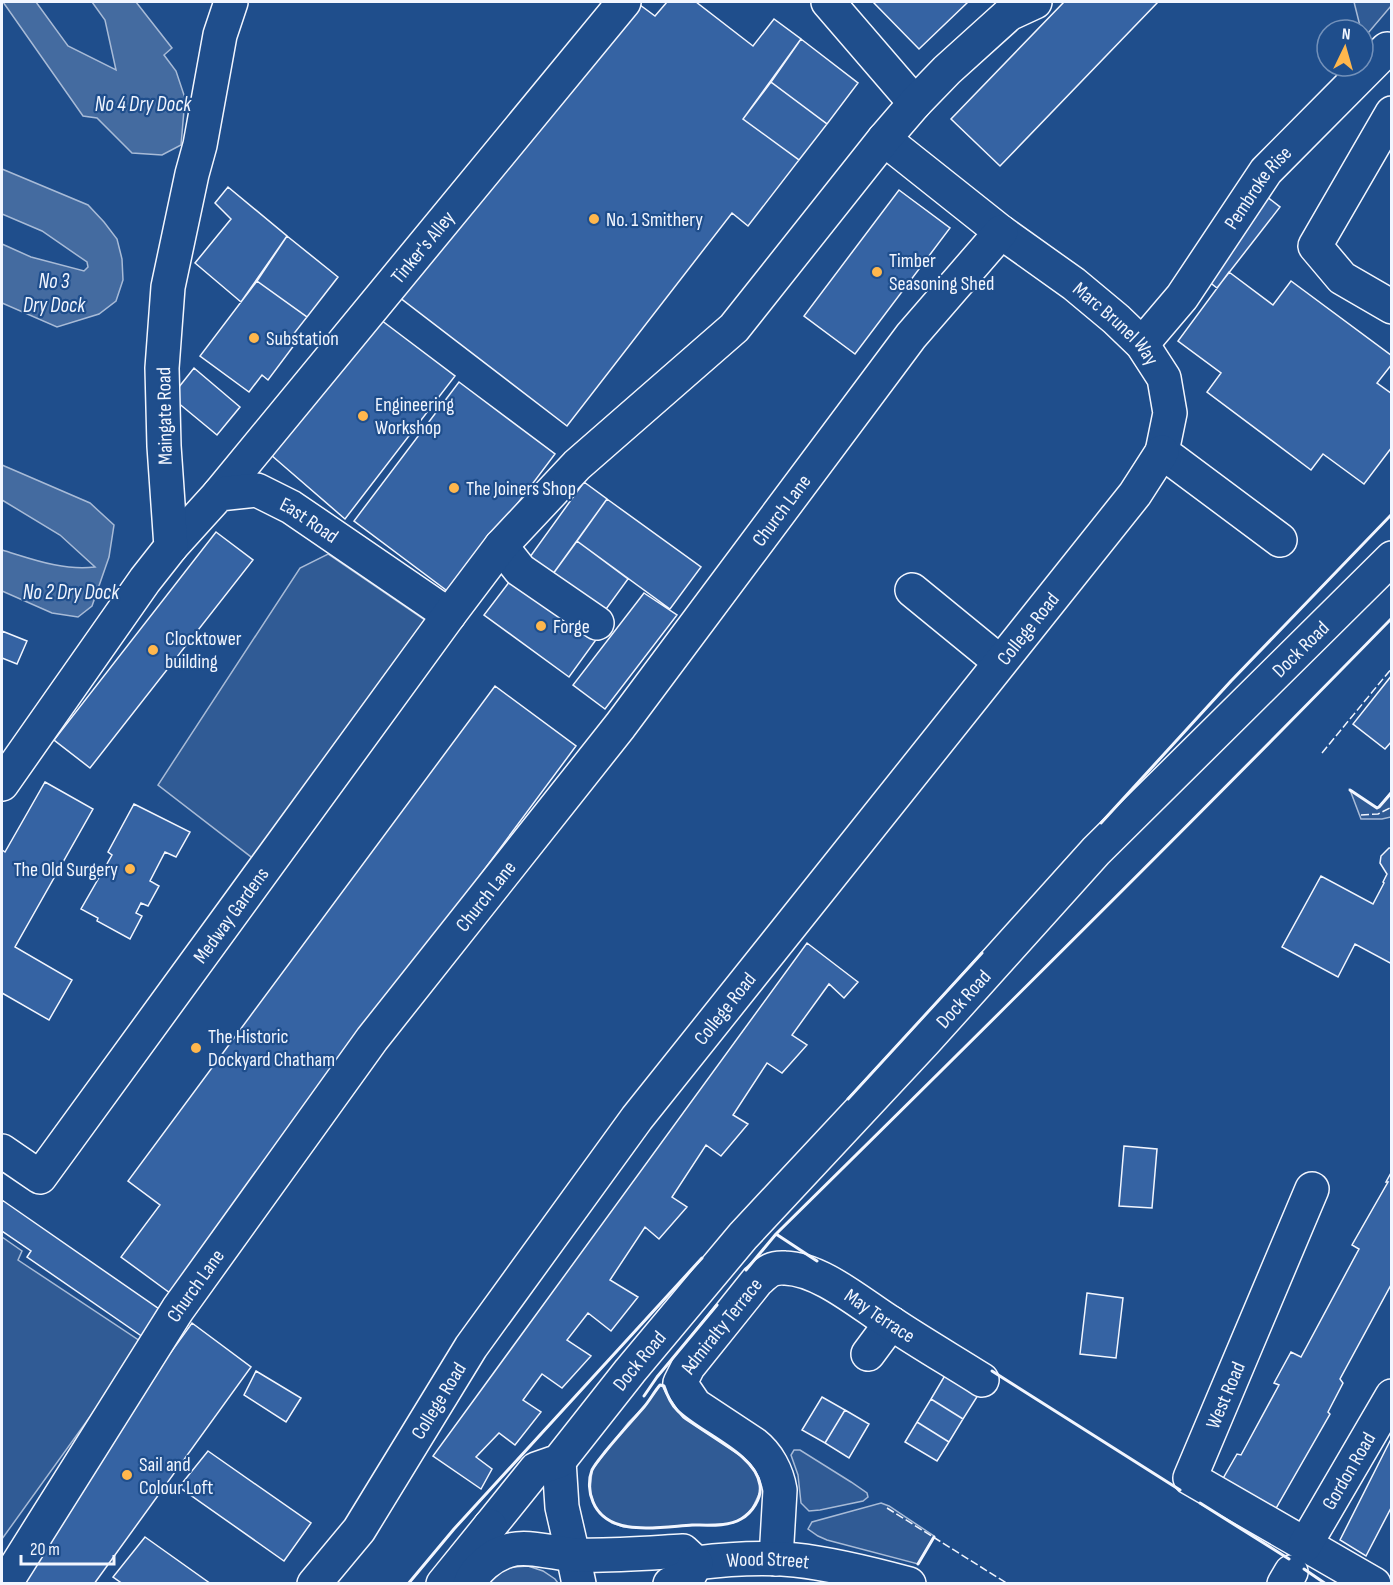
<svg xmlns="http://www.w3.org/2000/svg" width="1393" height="1585" font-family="'Sofia Sans Condensed',sans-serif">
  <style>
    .built { fill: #305b95; stroke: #a8bbd7; stroke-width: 1.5 }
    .water { fill: #446ba0; stroke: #a8bbd7; stroke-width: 1.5 }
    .building { fill: #3563a3; stroke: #f2f6ff; stroke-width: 1.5 }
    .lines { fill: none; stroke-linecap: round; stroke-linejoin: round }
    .minor-casing { stroke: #f2f6ff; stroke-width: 36 }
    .major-casing { stroke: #f2f6ff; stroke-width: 36 }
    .minor { stroke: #1f4e8c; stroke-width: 33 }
    .major { stroke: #1f4e8c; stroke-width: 33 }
    .fence { stroke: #f2f6ff; stroke-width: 1.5; stroke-dasharray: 8 3; stroke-linecap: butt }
    .wall { stroke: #f2f6ff; stroke-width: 3 }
    .poi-dot { fill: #ffb74d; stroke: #1f4e8c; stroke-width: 2 }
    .labels { text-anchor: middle; stroke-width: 4.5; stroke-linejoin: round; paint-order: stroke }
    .street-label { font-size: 20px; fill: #f2f6ff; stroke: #1f4e8c }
    .poi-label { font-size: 20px; fill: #f2f6ff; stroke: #1f4e8c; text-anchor: start }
    .water-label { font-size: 21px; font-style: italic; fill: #f2f6ff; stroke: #1f4e8c }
  </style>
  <rect width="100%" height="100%" fill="#1f4e8c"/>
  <path class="built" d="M1354 2H1391V6L1363 39V30H1361Z
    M328 554 432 625 259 863 158 785 300 568Z
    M1350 790 1377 808 1379 807 1391 792V817L1382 819H1361Z
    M2 1237 22 1251 18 1260 143 1343 2 1539Z
    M660 1385 664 1386 669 1399 678 1412 743 1457 755 1472 760 1484V1492L752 1509 741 1519 733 1523 719 1524 645 1528 624 1527 612 1523 600 1513 595 1506 590 1492 592 1470 628 1423 645 1406Z
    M794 1450H800L851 1482 867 1493 868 1497 863 1501 820 1510 809 1511 801 1503 798 1475 791 1455Z
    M881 1503 889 1506 934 1536 918 1564 827 1540 818 1536 808 1529 812 1522Z
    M528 1566 543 1571 555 1579 558 1583 487 1584 499 1572 514 1567Z"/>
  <path class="water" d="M3 2H36L68 46 116 70 105 20 92 2H136L172 48 164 55 176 71 185 98 181 145 162 155 132 153 97 118 83 116Z
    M2 169 88 205 104 222 117 239 122 259 123 280 116 301 99 314 57 327 2 303V244L31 257 84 271 88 267 87 262 42 231 2 214Z
    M2 465 90 503 114 525 109 557 92 606 78 617 52 613 2 591V550C32 559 63 571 95 567L60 535 2 500Z"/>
  <path class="building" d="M636 2 655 16 667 2H696L753 46 774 19 801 39 743 119 799 160 748 226 732 213 567 426 399 297Z
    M873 2H968L919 49Z
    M1064 2H1158L1000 166 951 119Z
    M801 39 858 83 827 124 771 82Z
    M771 82 827 124 799 160 743 119Z
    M228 187 287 236 241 302 195 263 231 219 215 203Z
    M899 190 950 228 855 354 804 316Z
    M1266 196 1280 207 1217 288 1203 277Z
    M287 236 338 277 307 317 257 281Z
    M1229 272 1273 305 1291 281 1392 356V364L1377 383 1392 394V447L1364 484 1323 454 1311 470 1207 392 1221 373 1178 341Z
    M257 281 307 317 292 336 298 340 268 380 262 375 249 392 200 356Z
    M377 317 455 376 345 519 271 455Z
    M194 368 240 407 217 435 171 397Z
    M459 382 555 454 450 593 354 521Z
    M584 482 607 499 550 578 527 561Z
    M607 499 701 567 670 609 577 541Z
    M216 532 253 560 90 768 54 740Z
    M577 541 628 579 601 616 550 578Z
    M513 577 598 637 569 677 484 615Z
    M644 593 677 615 605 709 573 685Z
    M2 631 27 641 17 664 2 658Z
    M1392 675V741L1385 749 1353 724Z
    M495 686 576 746 170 1293 121 1257 160 1205 128 1181Z
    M45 782 93 809 15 947 72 980 49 1020 2 993V850L5 852Z
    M134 804 190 832 176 857 165 852 150 881 159 886 148 906 141 903 136 913 142 916 130 939 97 921 98 918 81 909 112 855 108 852Z
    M1389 848H1392V964L1355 944 1338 977 1282 947 1321 876 1373 904 1384 883 1383 882 1387 874 1380 863 1381 856Z
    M807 943 858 982 844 998 829 984 792 1035 807 1045 782 1073 767 1063 733 1115 748 1124 721 1156 706 1145 672 1197 687 1207 659 1239 645 1227 610 1280 638 1297 611 1331 588 1313 567 1340 591 1356 562 1388 542 1374 523 1400 541 1412 515 1445 499 1433 476 1457 492 1469 481 1489 433 1456Z
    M1124 1146 1157 1149 1152 1208 1119 1206Z
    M1392 1171V1283L1340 1379 1343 1383 1328 1412 1330 1414 1275 1510 1221 1482 1237 1454 1241 1455 1279 1385 1274 1383 1291 1352 1301 1357 1359 1249 1352 1245 1388 1182H1386Z
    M2 1200 162 1311 143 1337 27 1257 31 1251 2 1231Z
    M1087 1293 1123 1298 1116 1358 1080 1354Z
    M192 1323 251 1367 94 1584H3Z
    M256 1371 301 1398 286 1422 244 1395Z
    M947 1372 980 1392 963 1419 931 1399Z
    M822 1397 845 1410 825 1443 802 1430Z
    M931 1399 963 1419 949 1442 917 1422Z
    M845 1410 869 1424 849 1458 825 1443Z
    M917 1422 949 1442 937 1461 905 1442Z
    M1392 1437V1506L1366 1556 1340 1540Z
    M208 1451 311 1523 284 1561 179 1487Z
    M145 1537 211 1584H123L113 1577Z"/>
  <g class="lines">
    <defs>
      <g id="minor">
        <path d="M828 2 915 103"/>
        <path d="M1392 113 1315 246 1342 278 1392 307"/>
        <path id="s1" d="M884 139 1001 232 1074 284 1116 319 1142 344 1164 378 1170 413 1162 452 1280 540"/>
        <path id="s2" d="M1142 344 1182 297 1266 171 1387 49 1392 52"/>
        <path id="s3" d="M219 494 624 2"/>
        <path d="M501 546 520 570 597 623"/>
        <path id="s4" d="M171 547 219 494 257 490 291 507 449 615"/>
        <path d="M912 590 1000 662"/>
        <path d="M2 784 145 580 171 547 164 446 162 368 168 287 192 174 200 145 220 35 231 2"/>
        <path id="s5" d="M2 1151 40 1177 449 615 501 546 577 465 734 328 884 139 915 103 947 70 1009 14 1035 2"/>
        <path d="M1312 1189 1190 1478 1374 1584"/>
        <path d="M868 1354 891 1323"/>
        <path d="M559 1461 562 1507 573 1555"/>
        <path id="s6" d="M490 1526 536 1469 559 1461 630 1371 743 1236 925 1041 1096 851 1392 558"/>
        <path id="s7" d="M1305 1545 1392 1396"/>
        <path id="s8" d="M776 1559 780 1490C777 1472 768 1455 754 1444L695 1405 680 1383 688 1367 757 1281C767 1272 771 1267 785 1268 821 1269 862 1305 891 1323 921 1343 952 1361 982 1380"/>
        <path id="s9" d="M5 1584 178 1309 372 1039 620 726 911 336 1001 232"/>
        <path id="s10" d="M314 1584 359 1530 471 1347 637 1118 1135 494 1162 452"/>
        <path d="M1284 1584 1291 1572"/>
      </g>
      <g id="major">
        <path d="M573 1555 579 1584"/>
        <path id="s11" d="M696 1563C728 1559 762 1557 795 1560 833 1564 872 1574 909 1584"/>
        <path d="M443 1584 490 1526"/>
        <path d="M470 1584C475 1569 492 1556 507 1551 526 1544 556 1554 576 1555 612 1556 648 1553 683 1551L696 1563"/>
        <path d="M670 1584 689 1576 696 1563"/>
      </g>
    </defs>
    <use href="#minor" class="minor-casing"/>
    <use href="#major" class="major-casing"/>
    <use href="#minor" class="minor"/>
    <use href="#major" class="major"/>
    <path class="fence" d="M1322 753 1392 668
      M1361 815 1378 814 1392 807
      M887 1508 1008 1584"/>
    <path class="wall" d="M1350 790 1377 808 1379 807 1392 792
      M1101 823 1231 681 1392 514
      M848 1099 982 953
      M817 1261 776 1234C983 1030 1189 826 1392 618
      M746 1270 776 1234
      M992 1371 1180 1490
      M660 1385 664 1386C667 1395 670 1403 677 1410 698 1432 756 1453 760 1485 762 1498 752 1513 741 1519 728 1527 707 1525 692 1525 660 1527 608 1538 593 1502 589 1493 588 1480 592 1470 595 1464 601 1457 605 1452 618 1436 631 1422 644 1407 650 1400 654 1392 660 1385Z
      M644 1396 657 1377 717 1305
      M1200 1503 1289 1559
      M918 1564 934 1537
      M1304 1569 1326 1584
      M408 1584 454 1529 702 1258"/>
  </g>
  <g class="poi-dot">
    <circle cx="594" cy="219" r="6"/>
    <circle cx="877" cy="272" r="6"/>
    <circle cx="254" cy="338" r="6"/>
    <circle cx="363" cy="416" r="6"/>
    <circle cx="454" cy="488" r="6"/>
    <circle cx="541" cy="626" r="6"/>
    <circle cx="153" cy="650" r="6"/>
    <circle cx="130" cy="869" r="6"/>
    <circle cx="196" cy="1048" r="6"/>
    <circle cx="127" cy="1475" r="6"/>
  </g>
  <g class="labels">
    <g class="street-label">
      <text dy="7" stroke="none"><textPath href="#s2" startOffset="195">Pembroke Rise</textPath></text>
      <text dy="7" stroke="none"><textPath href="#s3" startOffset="320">Tinker's Alley</textPath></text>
      <text dy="7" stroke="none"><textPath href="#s1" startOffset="297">Marc Brunel Way</textPath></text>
      <text transform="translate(164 416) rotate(-91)" y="7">Maingate Road</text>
      <text dy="7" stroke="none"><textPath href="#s9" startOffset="1326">Church Lane</textPath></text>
      <text dy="7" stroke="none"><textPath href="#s4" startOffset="170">East Road</textPath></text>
      <text dy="7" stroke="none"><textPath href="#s10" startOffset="1194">College Road</textPath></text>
      <text dy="7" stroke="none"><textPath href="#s6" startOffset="1198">Dock Road</textPath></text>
      <text dy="7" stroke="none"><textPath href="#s9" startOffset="840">Church Lane</textPath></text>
      <text dy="7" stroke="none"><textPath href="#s5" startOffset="370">Medway Gardens</textPath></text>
      <text dy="7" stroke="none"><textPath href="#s6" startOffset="712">Dock Road</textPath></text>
      <text dy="7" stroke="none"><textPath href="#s10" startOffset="708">College Road</textPath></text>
      <text dy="7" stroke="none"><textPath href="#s9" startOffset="354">Church Lane</textPath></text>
      <text dy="7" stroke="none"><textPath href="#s8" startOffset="488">May Terrace</textPath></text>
      <text dy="7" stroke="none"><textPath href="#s8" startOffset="291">Admiralty Terrace</textPath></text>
      <text dy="7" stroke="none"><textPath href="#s6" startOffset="226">Dock Road</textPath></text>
      <text transform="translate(1225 1395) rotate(-67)" y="7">West Road</text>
      <text dy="7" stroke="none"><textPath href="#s10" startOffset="222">College Road</textPath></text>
      <text dy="7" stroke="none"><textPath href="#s7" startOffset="86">Gordon Road</textPath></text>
      <text dy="7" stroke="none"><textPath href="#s11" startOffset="72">Wood Street</textPath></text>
    </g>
    <g class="poi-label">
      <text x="606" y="226">No. 1 Smithery</text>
      <text x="889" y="267">Timber<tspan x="889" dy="23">Seasoning Shed</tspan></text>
      <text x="266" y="345">Substation</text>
      <text x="375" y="411">Engineering<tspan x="375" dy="23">Workshop</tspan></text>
      <text x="466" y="495">The Joiners Shop</text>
      <text x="553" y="633">Forge</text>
      <text x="165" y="645">Clocktower<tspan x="165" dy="23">building</tspan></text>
      <text x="118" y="876" text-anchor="end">The Old Surgery</text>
      <text x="208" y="1043">The Historic<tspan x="208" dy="23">Dockyard Chatham</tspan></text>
      <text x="139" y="1471">Sail and<tspan x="139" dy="23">Colour Loft</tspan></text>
    </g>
    <g class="water-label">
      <text x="143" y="111">No 4 Dry Dock</text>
      <text x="54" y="288">No 3<tspan x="54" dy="24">Dry Dock</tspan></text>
      <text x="71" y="599">No 2 Dry Dock</text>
    </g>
  </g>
  <rect width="1393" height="1585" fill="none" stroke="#f2f6ff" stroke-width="6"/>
  <g transform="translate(1345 48) rotate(5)"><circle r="28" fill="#1f4e8c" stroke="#7391ba" stroke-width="1.5"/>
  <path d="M0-4.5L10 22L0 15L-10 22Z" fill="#ffb74d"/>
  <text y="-9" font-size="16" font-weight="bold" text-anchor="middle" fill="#f2f6ff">N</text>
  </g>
  <path d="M21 1555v9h93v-9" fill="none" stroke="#f2f6ff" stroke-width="3"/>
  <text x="30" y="1555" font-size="18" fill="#f2f6ff" stroke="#1f4e8c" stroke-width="4.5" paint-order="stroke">20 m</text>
</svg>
